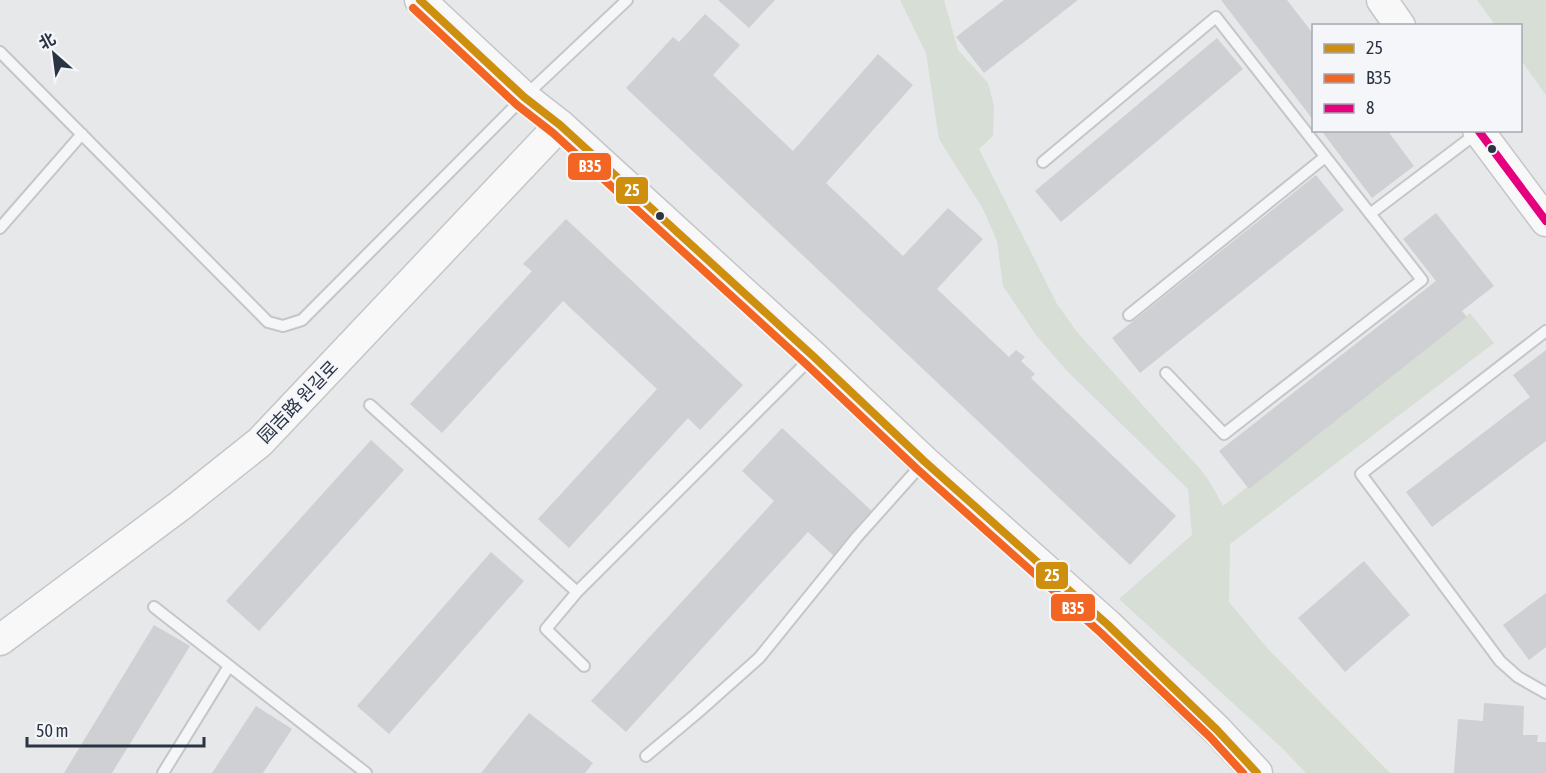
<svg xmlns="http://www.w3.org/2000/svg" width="1546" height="773" font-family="'Asap Condensed','Noto Sans SC','Noto Sans KR',sans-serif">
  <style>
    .green { fill: #d6ded6 }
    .building { fill: #ced0d3 }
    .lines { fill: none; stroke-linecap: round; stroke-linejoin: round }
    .lane-casing { stroke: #c4c6c8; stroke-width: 14 }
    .secondary-casing { stroke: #c4c6c8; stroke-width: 33 }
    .lane { stroke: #f5f6f7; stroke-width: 10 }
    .secondary { stroke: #f8f8f8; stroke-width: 30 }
    .bus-1-casing { stroke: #f4f6f9; stroke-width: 12 }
    .bus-2-casing { stroke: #f4f6f9; stroke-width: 12 }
    .bus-3-casing { stroke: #f4f6f9; stroke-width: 12 }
    .bus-1 { stroke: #ce8f0e; stroke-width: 8 }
    .bus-2 { stroke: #f26522; stroke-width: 8 }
    .bus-3 { stroke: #e5007d; stroke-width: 8 }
    .bus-dot { fill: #2b3445; stroke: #f4f6f9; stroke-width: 2 }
    .labels { text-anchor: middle; stroke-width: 4.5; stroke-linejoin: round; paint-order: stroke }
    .street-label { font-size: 18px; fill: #2b3445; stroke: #f4f6f9 }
    .line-badge { stroke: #f4f6f9; stroke-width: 2 }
    .badge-label { font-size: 16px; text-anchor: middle; font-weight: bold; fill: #fff }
  </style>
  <rect width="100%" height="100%" fill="#e6e8ea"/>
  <path class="green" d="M900 0H944L958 50 988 83 994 106 993 136 979 149 1057 304 1077 332 1191 459C1206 474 1213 487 1223 506L1470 313 1494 343 1230 544 1229 602 1268 649 1390 773H1306L1281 747 1119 599 1192 535 1188 489 1067 371 1036 335 1003 286 997 241 983 209 939 139 926 53Z
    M1477 0H1546V95L1521 60 1520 26 1495 25Z"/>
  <path class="building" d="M718 0H775L749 28Z
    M1004 0H1078L984 73 956 37Z
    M1221 0H1287L1314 35V121Z
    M705 14 740 45 713 75 793 151 878 54 913 85 826 183 903 256 948 208 983 239 937 289 1009 357 1016 350 1025 357 1021 361 1035 374 1031 378 1176 516 1130 565 626 88 673 37 679 42Z
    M1217 38 1243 69 1061 222 1035 191Z
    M1321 130H1387L1414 166 1372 198Z
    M1316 175 1344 210 1140 373 1112 338Z
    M1436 213 1494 286 1462 311 1467 317 1249 489 1219 451 1436 281 1403 239Z
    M566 219 743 385 700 430 688 418 569 548 538 519 657 389 563 301 442 433 410 404 532 271 523 264Z
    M1546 350V441L1432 527 1406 492 1530 397 1513 375Z
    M782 428 874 513 834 556 808 532 626 732 591 701 774 501 742 471Z
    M371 440 404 470 259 631 226 601Z
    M491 552 524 581 389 734 357 706Z
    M1364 561 1410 615 1345 672 1298 618Z
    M1546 593V647L1529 660 1503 625Z
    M154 625 190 646 112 773H64Z
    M1484 703 1524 706 1523 735H1538L1537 742H1546V773H1454L1458 719 1483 721Z
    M256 706 292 729 263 773H212Z
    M529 713 593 763 585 773H481Z"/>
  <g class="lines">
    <defs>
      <path id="lane" d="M0 52 268 322 283 326 302 320 524 97 627 0
        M1043 162 1216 17 1422 280 1224 434 1166 373
        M1370 214 1477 133
        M0 228 82 134
        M1129 315 1325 157
        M1546 331 1361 474 1500 661 1518 677 1546 693
        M370 405 577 592
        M154 607 366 773
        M584 666 546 629 577 592 811 358
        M646 756 696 714 759 658 857 537 923 463
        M163 773 229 666"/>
      <path id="secondary" d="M420 0 524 97 560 125 813 356 924 461 1108 625 1217 730 1257 773
        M1382 0 1400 26
        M1478 130 1546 221
        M0 640 181 505 260 442 560 125"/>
    </defs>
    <use href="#lane" class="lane-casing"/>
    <use href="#secondary" class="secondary-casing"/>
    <use href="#lane" class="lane"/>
    <use href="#secondary" class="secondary"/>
    <defs>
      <path id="bus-1" d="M420 0 524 97 560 125 813 356 924 461 1108 625 1217 730 1257 773"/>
      <path id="bus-2" d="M413 8 517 105 553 133 806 364 917 469 1101 633 1210 737 1243 773"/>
      <path id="bus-3" d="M1478 130 1546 221"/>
    </defs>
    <use href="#bus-1" class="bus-1-casing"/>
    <use href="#bus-2" class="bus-2-casing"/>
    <use href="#bus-3" class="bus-3-casing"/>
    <use href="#bus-1" class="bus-1"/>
    <use href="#bus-2" class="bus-2"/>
    <use href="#bus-3" class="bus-3"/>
  </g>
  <g class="bus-dot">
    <circle cx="1492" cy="149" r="5"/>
    <circle cx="660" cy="216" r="5"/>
  </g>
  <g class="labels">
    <g class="street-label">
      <text transform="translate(298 402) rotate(-46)" y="6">园吉路 원길로</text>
    </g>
  </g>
  <g class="line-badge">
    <rect x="567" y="152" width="45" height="29" rx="6" fill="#f26522"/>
    <rect x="615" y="176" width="34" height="29" rx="6" fill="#ce8f0e"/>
    <rect x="1035" y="561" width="34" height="29" rx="6" fill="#ce8f0e"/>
    <rect x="1050" y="593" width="46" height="29" rx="6" fill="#f26522"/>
  </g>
  <g class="badge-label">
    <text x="590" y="172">B35</text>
    <text x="632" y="196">25</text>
    <text x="1052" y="581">25</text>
    <text x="1073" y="614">B35</text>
  </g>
  <rect x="1312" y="24" width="210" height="108" fill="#f4f6f9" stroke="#a4a8b1" stroke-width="1.5"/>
  <rect x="1324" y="44" width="30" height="9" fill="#ce8f0e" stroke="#a4a8b1" stroke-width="1.5"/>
  <text x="1366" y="54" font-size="18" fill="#2b3445">25</text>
  <rect x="1324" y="74" width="30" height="9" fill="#f26522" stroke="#a4a8b1" stroke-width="1.5"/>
  <text x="1366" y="84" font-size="18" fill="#2b3445">B35</text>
  <rect x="1324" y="104" width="30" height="9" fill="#e5007d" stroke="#a4a8b1" stroke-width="1.5"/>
  <text x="1366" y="114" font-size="18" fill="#2b3445">8</text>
  <g transform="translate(54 54) rotate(332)" stroke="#f4f6f9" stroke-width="4.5" paint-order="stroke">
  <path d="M0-4.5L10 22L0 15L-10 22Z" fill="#2b3445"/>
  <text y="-9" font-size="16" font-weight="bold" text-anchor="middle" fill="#2b3445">北</text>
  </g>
  <path d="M27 737v9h177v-9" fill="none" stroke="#2b3445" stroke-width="3"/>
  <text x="36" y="737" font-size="18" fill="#2b3445" stroke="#f4f6f9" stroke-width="4.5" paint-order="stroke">50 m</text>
</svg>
